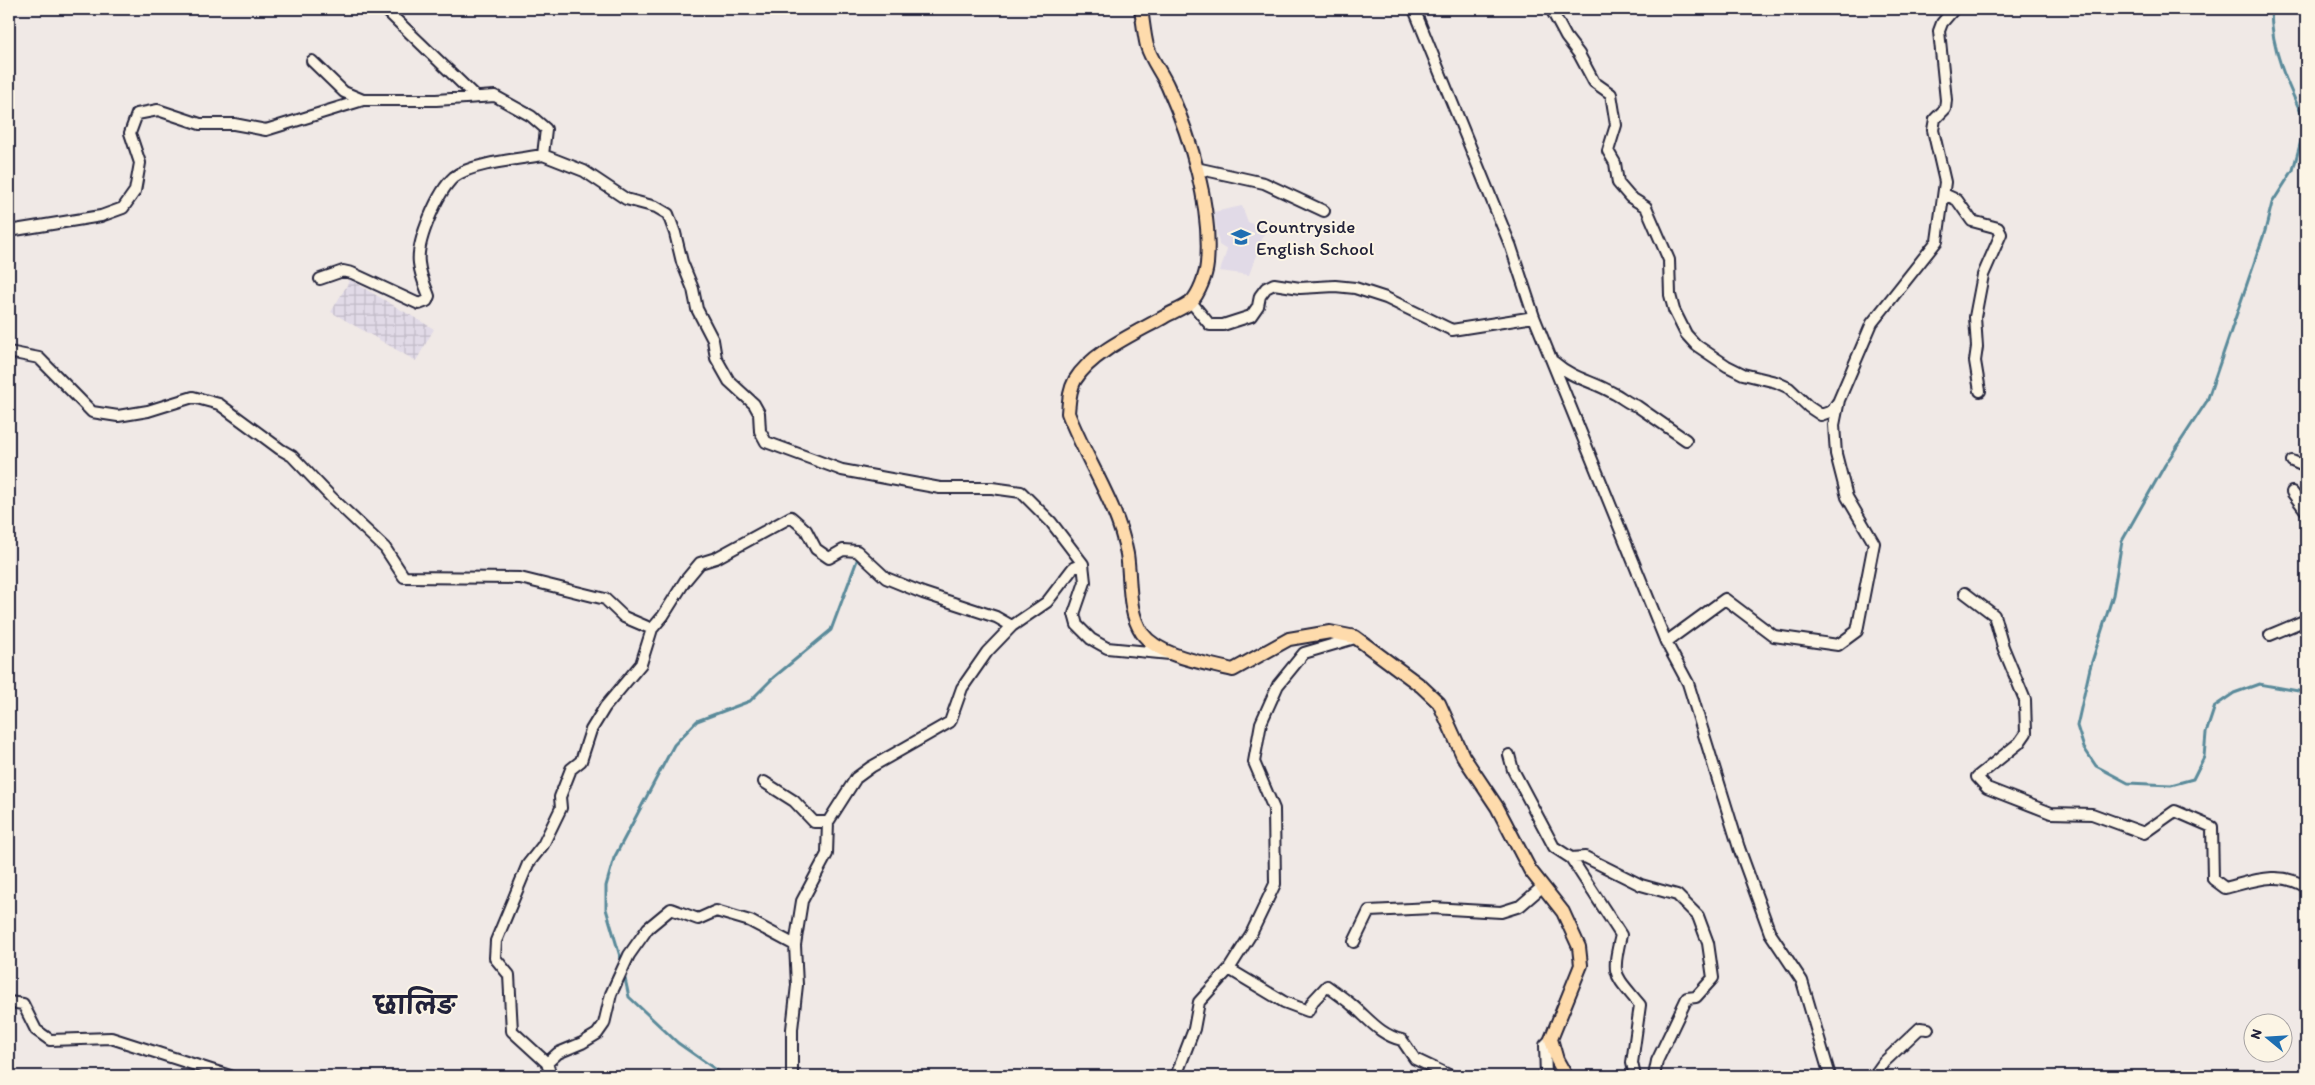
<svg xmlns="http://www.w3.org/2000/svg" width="2315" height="1085" font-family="Itim,'Playpen Sans Deva',sans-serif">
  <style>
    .built { fill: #e1dae7 }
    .industrial { fill: url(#industrial-grid) }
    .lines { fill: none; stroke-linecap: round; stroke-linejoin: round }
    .stream { stroke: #5a8a9a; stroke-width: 3 }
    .minor-casing { stroke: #22223b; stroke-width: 14 }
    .major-casing { stroke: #22223b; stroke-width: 16 }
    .minor { stroke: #fcf5e5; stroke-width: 10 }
    .major { stroke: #fedbac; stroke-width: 12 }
    .labels { text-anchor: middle; stroke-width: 4; stroke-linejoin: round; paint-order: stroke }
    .poi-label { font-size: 19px; fill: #22223b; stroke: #fcf5e5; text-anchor: start }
    .district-label { font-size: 24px; font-weight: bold; fill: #22223b; stroke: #fcf5e5 }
  </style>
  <defs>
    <pattern id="industrial-grid" width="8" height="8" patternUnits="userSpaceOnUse" patternTransform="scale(1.25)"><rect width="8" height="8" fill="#e1dae7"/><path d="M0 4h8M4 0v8" fill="none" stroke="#c1bbc7"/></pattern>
  </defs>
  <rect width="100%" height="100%" fill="#f0e9e6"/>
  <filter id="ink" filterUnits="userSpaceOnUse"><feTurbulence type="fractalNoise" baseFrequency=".02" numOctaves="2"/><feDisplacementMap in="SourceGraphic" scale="10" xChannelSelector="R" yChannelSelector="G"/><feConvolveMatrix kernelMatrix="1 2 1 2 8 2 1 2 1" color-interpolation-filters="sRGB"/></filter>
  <g filter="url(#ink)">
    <path class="built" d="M1242 206 1248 222 1266 229 1249 275 1220 271 1227 250 1219 245 1214 212Z"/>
    <path class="industrial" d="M350 280 434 329 416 361 331 312Z"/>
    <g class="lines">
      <path class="stream" d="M2271 9C2271 51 2288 86 2306 123L2293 170 2272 203 2265 231 2207 401 2165 465 2122 541 2113 595 2090 668 2077 726 2084 748 2096 766 2128 783 2171 785 2193 779 2204 757 2206 733 2215 706 2234 693 2259 684 2304 692 2306 696
        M622 963 606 909V886L614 858 674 745 697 721 750 701 773 678 831 630 859 555
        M624 974 629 997 678 1043 725 1076"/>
      <defs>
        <path id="minor" d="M385 9 475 96
          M1414 9 1511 247 1534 317 1666 642 1688 683 1739 848 1770 933 1802 981 1830 1076
          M1551 9 1566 37 1579 54 1594 82 1611 94 1616 125 1608 151 1615 163 1618 183 1630 197 1646 207 1669 260 1670 295 1674 310 1686 334 1696 345 1727 366 1743 374 1776 382 1789 388 1809 407 1821 415 1832 411 1838 402
          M312 61 344 92 363 100
          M543 155 584 171 626 199 656 207 668 214 675 233 682 262 693 289 697 309 713 340 716 358 729 381 754 404 759 413 760 431 766 442 842 470 940 488H992L1021 492 1051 522 1083 564 1085 582 1074 614 1077 625 1091 639 1107 648 1170 654
          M1196 168 1264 183 1324 211
          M1944 194 1957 200 1972 221 1998 228 2001 234 1983 275 1975 317 1977 347 1975 361 1980 391
          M9 228 15 230 101 216 123 208 135 191 140 163 130 133 137 114 158 110 200 124H234L266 130 363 100H436L495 96 531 116 546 129 543 155C521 159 471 163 454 177 438 191 416 242 419 263 420 274 425 286 429 296L427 301 419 304 352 273 343 271 320 279
          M1191 302 1210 325H1223L1251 316 1258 306 1260 296 1266 288 1274 284 1300 288 1335 286 1355 288 1386 298 1452 330 1534 317
          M9 352 39 358 92 412 118 416 148 411 193 397 219 404 280 449 292 456 332 498 385 548 404 577 520 578 605 599 624 617 652 629 663 616 685 581 700 563 716 558 791 517 806 530 816 549 829 558 843 550 857 551 886 578 923 593 996 617 1012 626
          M1554 362C1575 380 1591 380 1613 393 1622 397 1628 404 1637 406L1686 440
          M2292 461 2306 467
          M2292 492 2306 511
          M1965 593 1994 615 2003 647 2025 700 2026 733 2019 743 1977 777 1987 788 2051 813 2092 814 2144 833 2175 811 2212 827 2213 879 2225 888C2253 881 2280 870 2306 887
          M2270 635 2306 620
          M1666 642 1725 599 1774 636 1838 645 1857 631 1874 543 1847 497 1836 454 1834 425 1839 400 1872 323 1937 241 1945 182 1933 130 1935 119 1945 109 1946 100 1939 31 1942 23 1954 9
          M1509 755 1513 770 1554 847 1571 858 1621 935C1611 977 1614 973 1640 1005L1632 1063 1635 1076
          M764 782 794 801 814 822H828
          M1571 858 1585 857 1641 885 1677 895 1698 916 1708 943 1713 978 1696 997 1687 998 1657 1061 1654 1076
          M1354 942 1369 911 1432 908 1501 912 1520 906 1542 887
          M1229 969 1284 1002 1308 1011 1313 1001 1327 986C1335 992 1344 998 1352 1005 1369 1019 1380 1035 1402 1040L1415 1059 1451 1076
          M9 1002 23 1004 36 1030 50 1040 111 1038 230 1076
          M547 1063 558 1053 582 1043 597 1034 604 1024 611 994 629 955 648 928 671 909 698 919 716 911 750 921 795 945
          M551 1076 547 1063 512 1031 509 975 495 958 496 941 528 864 543 845 561 808 560 797 571 769 581 761 591 730 605 707 641 664 652 629
          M792 1076V1029L797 985 795 945 802 901 827 854 828 822 856 778 871 767 950 722 962 688 987 652 1012 626 1047 602 1073 568 1083 564
          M1176 1076 1194 1029 1199 1002 1229 969 1251 934 1275 884 1274 809 1254 762 1261 723 1278 685 1304 653 1355 638
          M1546 1076 1545 1045 1551 1039
          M1874 1076 1884 1062 1920 1028 1928 1029"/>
        <path id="major" d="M1141 9C1143 21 1144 34 1147 46 1151 60 1162 73 1168 87 1191 139 1212 206 1207 264 1206 275 1199 294 1191 302 1184 308 1172 312 1164 317 1136 333 1092 352 1075 380 1069 391 1069 402 1068 413 1086 460 1118 505 1127 554 1131 579 1127 611 1142 633 1159 657 1206 663 1233 670L1289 639 1330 632 1355 637 1421 686 1439 703 1463 756 1497 807 1530 870 1563 912 1579 947 1581 965 1551 1039 1557 1060 1566 1076"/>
      </defs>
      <use href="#minor" class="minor-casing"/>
      <use href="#major" class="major-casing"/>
      <use href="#minor" class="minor"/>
      <use href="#major" class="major"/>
    </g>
  </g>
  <defs>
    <symbol id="school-bare" viewBox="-9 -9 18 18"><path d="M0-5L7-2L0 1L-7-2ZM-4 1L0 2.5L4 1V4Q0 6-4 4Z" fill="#1f6fb2" stroke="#fcf5e5" stroke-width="2.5" paint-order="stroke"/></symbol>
  </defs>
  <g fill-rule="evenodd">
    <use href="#school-bare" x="1227" y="223" width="28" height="28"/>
  </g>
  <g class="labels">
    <g class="poi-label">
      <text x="1256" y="233">Countryside<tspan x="1256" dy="22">English School</tspan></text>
    </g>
    <g class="district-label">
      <text x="415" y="1014">छालिङ</text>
    </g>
  </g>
  <rect width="2315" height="1085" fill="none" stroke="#fcf5e5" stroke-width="30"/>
  <rect x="15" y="15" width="2285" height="1055" fill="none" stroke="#22223b" stroke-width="2" filter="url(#ink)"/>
  <g transform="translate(2268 1038) rotate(288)"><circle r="24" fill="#fcf5e5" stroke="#a5a1a1"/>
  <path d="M0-4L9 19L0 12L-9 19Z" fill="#1f6fb2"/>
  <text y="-8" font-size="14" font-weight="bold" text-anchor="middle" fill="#22223b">N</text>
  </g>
</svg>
